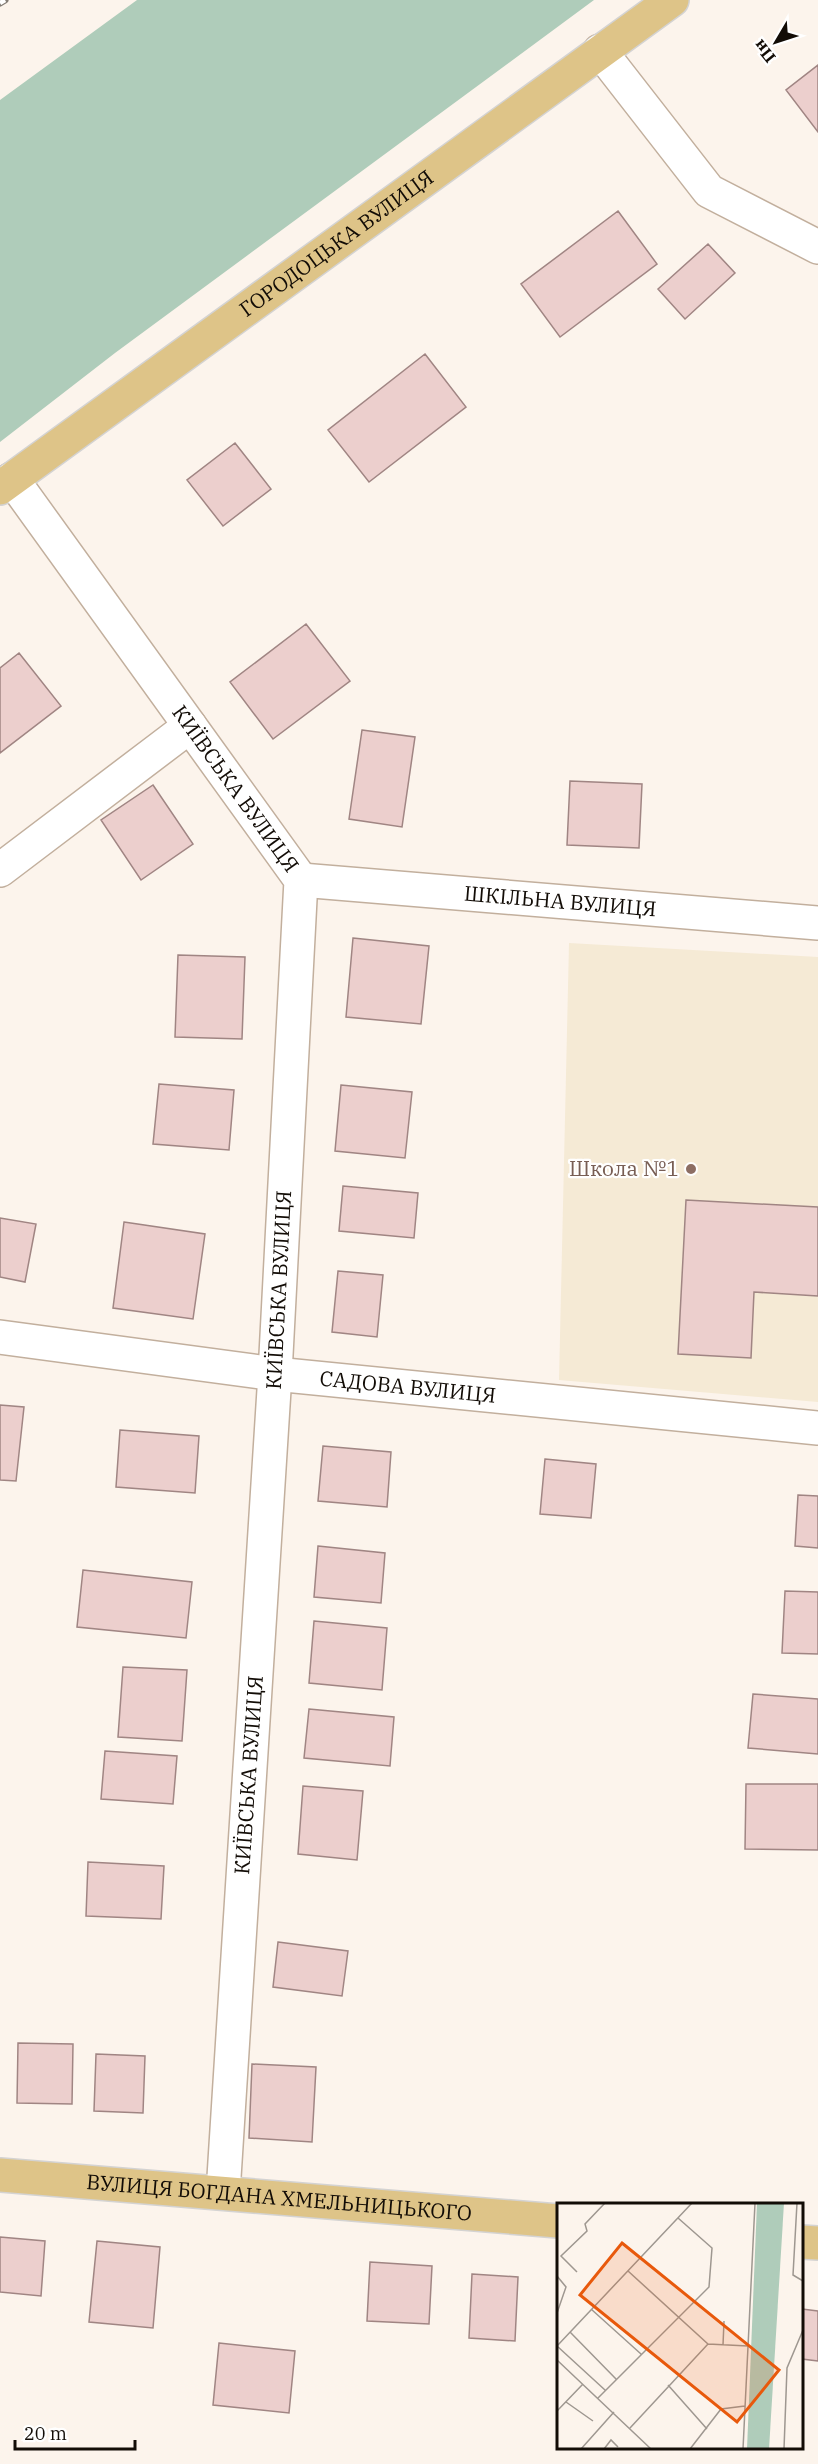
<svg xmlns="http://www.w3.org/2000/svg" width="818" height="2464" font-family="'IBM Plex Serif',serif">
  <style>
    .education { fill: #f5ead5 }
    .green { fill: #afccba }
    .building { fill: #eccfcd; stroke: #a08583; stroke-width: 1.5 }
    .lines { fill: none; stroke-linecap: round; stroke-linejoin: round }
    .minor-casing { stroke: #c2af9d; stroke-width: 36 }
    .major-casing { stroke: #d4d3d2; stroke-width: 36 }
    .minor { stroke: #fff; stroke-width: 33 }
    .major { stroke: #dec488; stroke-width: 33 }
    .rail-casing { stroke: #837c75; stroke-width: 7 }
    .rail { stroke: #fff; stroke-width: 4.5; stroke-dasharray: 14; stroke-linecap: butt }
    .education-dot { fill: #8d6e63; stroke: #fff; stroke-width: 2 }
    .labels { text-anchor: middle; stroke-width: 4.5; stroke-linejoin: round; paint-order: stroke }
    .street-label { font-size: 21px; fill: #120c06; stroke: #fff }
    .education-label { font-size: 21px; fill: #785e54; stroke: #fff; text-anchor: end }
    .inset-road { fill: none; stroke: #9e9790; stroke-width: 1.5 }
    .view { fill: #e8590c; fill-opacity: 0.15; stroke: #e8590c; stroke-width: 3 }
    .inset-edge { fill: none; stroke: #120c06; stroke-width: 3 }
  </style>
  <rect width="100%" height="100%" fill="#fcf4ec"/>
  <path class="education" d="M569 943 818 957V1402L559 1380Z"/>
  <path class="green" d="M137 0H594L115 353 0 442V100Z"/>
  <path class="building" d="M818 65V132L786 90Z
    M618 211 657 264 560 337 521 284Z
    M708 244 735 273 685 319 658 289Z
    M425 354 466 407 369 482 328 430Z
    M235 443 271 489 223 526 187 480Z
    M306 624 350 681 273 739 230 682Z
    M19 653 61 706 0 753V668Z
    M362 730 415 737 402 827 349 819Z
    M570 781 642 784 639 848 567 845Z
    M153 785 193 844 141 880 101 820Z
    M353 938 429 946 421 1024 346 1017Z
    M178 955 245 957 242 1039 175 1037Z
    M159 1084 234 1090 229 1150 153 1144Z
    M341 1085 412 1092 405 1158 335 1151Z
    M343 1186 418 1193 414 1238 339 1231Z
    M686 1200 818 1207V1296L754 1292 751 1358 678 1354Z
    M0 1218 36 1224 25 1282 0 1277Z
    M124 1222 205 1234 193 1319 113 1308Z
    M338 1271 383 1275 377 1337 332 1332Z
    M0 1405 24 1407 16 1481 0 1480Z
    M120 1430 199 1436 195 1493 116 1487Z
    M323 1446 391 1452 387 1507 318 1501Z
    M545 1459 596 1464 591 1518 540 1514Z
    M798 1495 818 1496V1548L795 1546Z
    M318 1546 385 1553 381 1603 314 1597Z
    M83 1570 192 1582 186 1638 77 1627Z
    M785 1591 818 1592V1654L782 1653Z
    M314 1621 387 1628 382 1690 309 1683Z
    M123 1667 187 1670 182 1741 118 1737Z
    M753 1694 818 1699V1754L748 1748Z
    M309 1709 394 1717 390 1766 304 1758Z
    M105 1751 177 1756 173 1804 101 1799Z
    M746 1784H818V1850L745 1849Z
    M303 1786 363 1791 357 1860 298 1854Z
    M88 1862 164 1866 161 1919 86 1916Z
    M278 1942 348 1951 342 1996 273 1987Z
    M18 2043 73 2044 72 2104 17 2103Z
    M96 2054 145 2056 143 2113 94 2111Z
    M252 2064 316 2067 312 2142 249 2138Z
    M0 2237 45 2241 41 2296 0 2292Z
    M97 2241 160 2247 153 2328 89 2322Z
    M370 2262 432 2266 429 2324 367 2321Z
    M472 2274 518 2277 515 2341 469 2338Z
    M802 2309 818 2311V2361L802 2359Z
    M219 2343 295 2351 289 2413 213 2405Z"/>
  <g class="lines">
    <defs>
      <g id="minor">
        <path d="M600 51 709 191 818 247"/>
        <path id="s1" d="M12 479 301 880 275 1374 223 2193"/>
        <path d="M0 870 190 726"/>
        <path id="s2" d="M301 880 818 923"/>
        <path id="s3" d="M0 1337 275 1374 818 1428"/>
      </g>
      <g id="major">
        <path id="s4" d="M0 488 672 0"/>
        <path id="s5" d="M0 2175 558 2221"/>
        <path d="M802 2242 818 2243"/>
      </g>
    </defs>
    <use href="#minor" class="minor-casing"/>
    <use href="#major" class="major-casing"/>
    <use href="#minor" class="minor"/>
    <use href="#major" class="major"/>
    <defs>
      <path id="rail" d="M0 3 5 0"/>
    </defs>
    <use href="#rail" class="rail-casing"/>
    <use href="#rail" class="rail"/>
  </g>
  <circle class="education-dot" cx="691" cy="1169" r="6"/>
  <g class="labels">
    <g class="street-label">
      <text dy="7" stroke="none"><textPath href="#s4" startOffset="416">ГОРОДОЦЬКА ВУЛИЦЯ</textPath></text>
      <text dy="7" stroke="none"><textPath href="#s1" startOffset="382">КИЇВСЬКА ВУЛИЦЯ</textPath></text>
      <text dy="7" stroke="none"><textPath href="#s2" startOffset="260">ШКІЛЬНА ВУЛИЦЯ</textPath></text>
      <text transform="translate(279 1290) rotate(-87)" y="7">КИЇВСЬКА ВУЛИЦЯ</text>
      <text dy="7" stroke="none"><textPath href="#s3" startOffset="411">САДОВА ВУЛИЦЯ</textPath></text>
      <text transform="translate(249 1775) rotate(-86)" y="7">КИЇВСЬКА ВУЛИЦЯ</text>
      <text dy="7" stroke="none"><textPath href="#s5" startOffset="280">ВУЛИЦЯ БОГДАНА ХМЕЛЬНИЦЬКОГО</textPath></text>
    </g>
    <g class="education-label">
      <text x="679" y="1176">Школа №1</text>
    </g>
  </g>
  <g transform="translate(557 2203)">
    <rect width="246" height="246" fill="#fcf4ec"/>
    <path d="M200 0H227L212 246H190Z" fill="#afccba"/>
    <path class="inset-road" d="M240 0 236 72 246 78M71 68 151 141 191 143M20 69 4 53 30 28 28 21 48 0M0 73 9 84 0 110M34 106 84 151M13 129 59 176M166 142 167 118M0 143 48 187M0 143 135 0M0 157 94 246M111 182 150 226M41 195 152 84 155 45 121 15M9 199 36 218M0 208 26 181M73 225 151 141M24 246 57 209M47 246 54 237 61 244M133 246 164 206 188 203M186 246 198 0M227 246 230 165 246 127"/>
    <path class="view" d="M65 40 222 167 180 219 23 92Z"/>
    <rect width="246" height="246" class="inset-edge"/>
  </g>
  <g transform="translate(776 42) rotate(231)" stroke="#ffffff" stroke-width="4.5" paint-order="stroke">
  <path d="M0-4.5L10 22L0 15L-10 22Z" fill="#120c06"/>
  <text y="-9" font-size="16" font-weight="bold" text-anchor="middle" fill="#120c06">Пн</text>
  </g>
  <path d="M15 2440v9h120v-9" fill="none" stroke="#120c06" stroke-width="3"/>
  <text x="24" y="2440" font-size="18" fill="#120c06" stroke="#ffffff" stroke-width="4.5" paint-order="stroke">20 m</text>
</svg>
